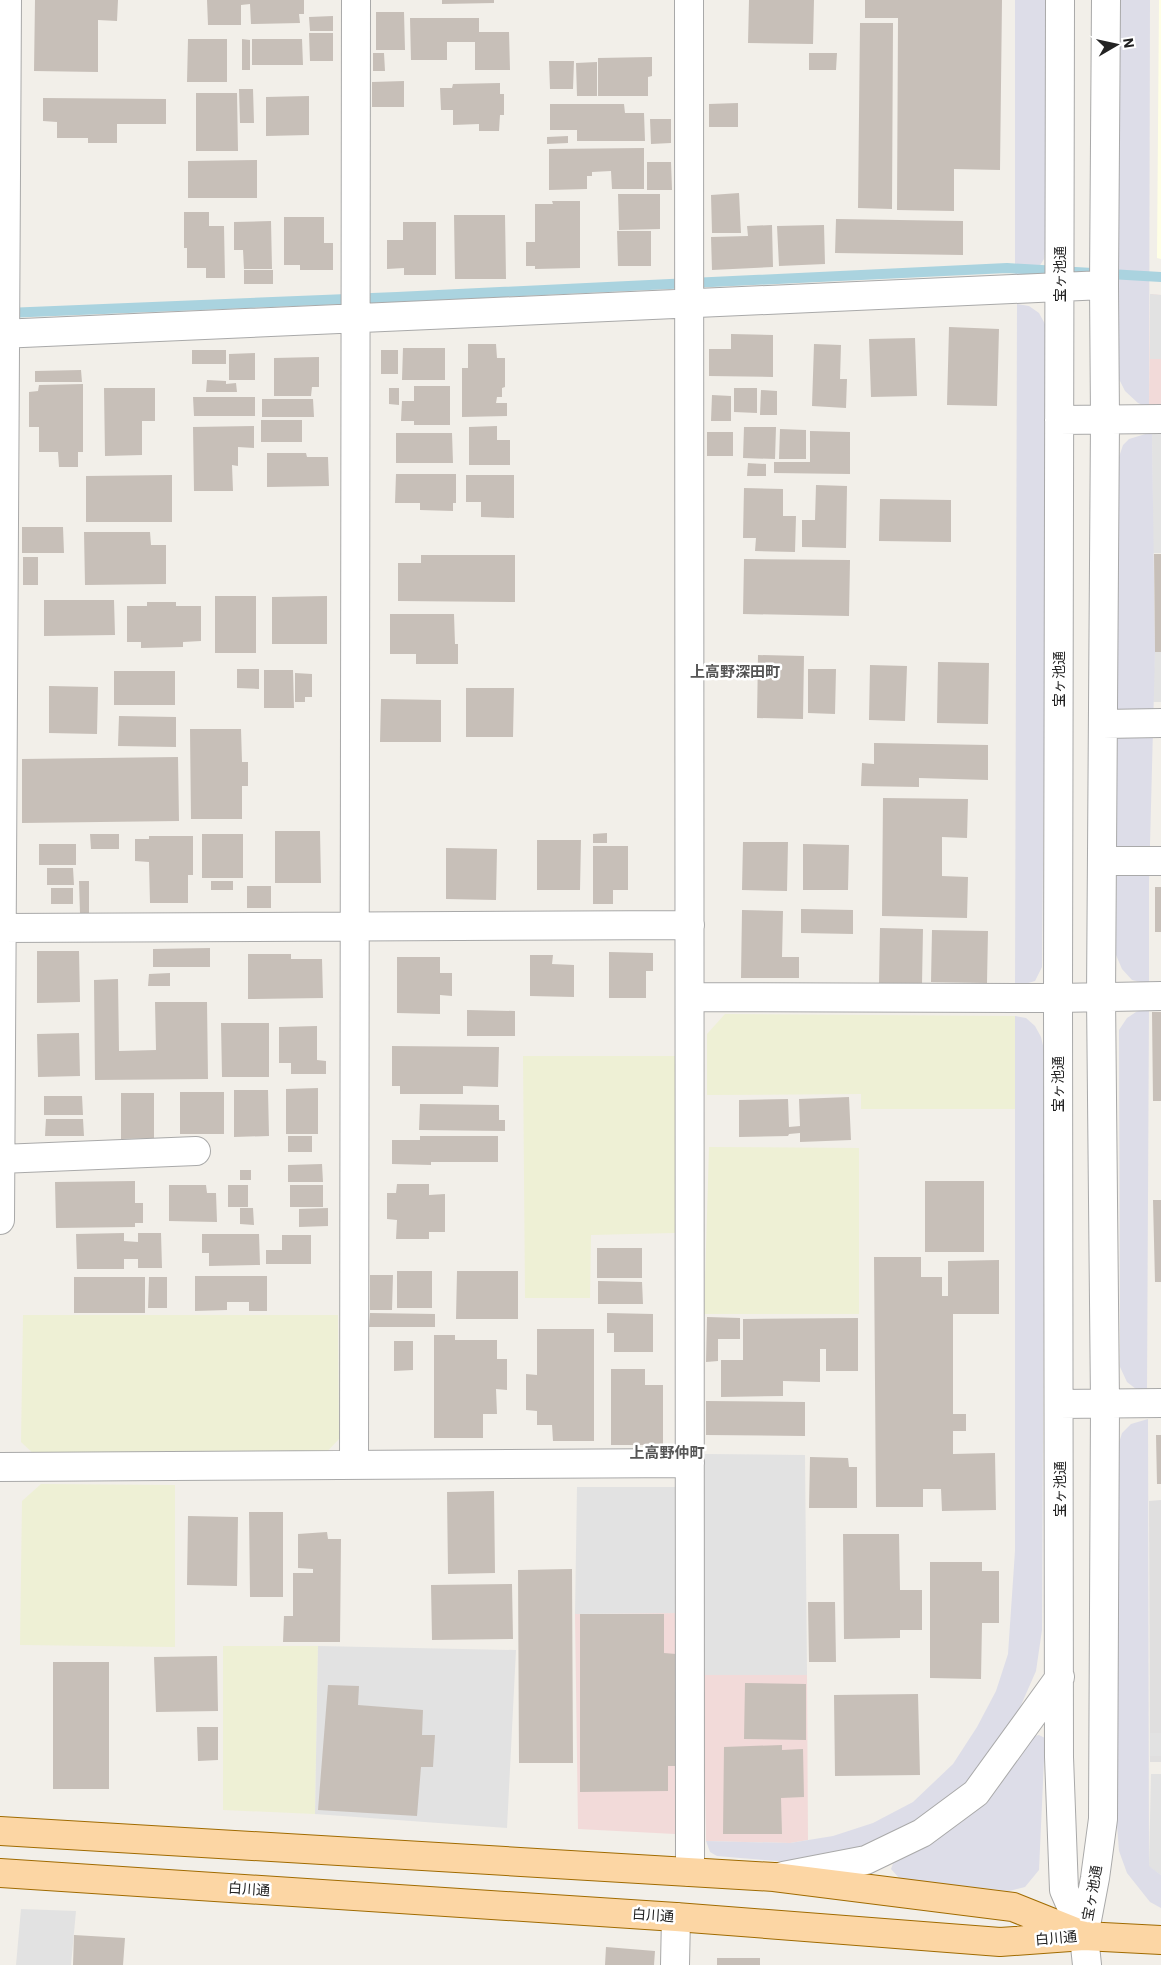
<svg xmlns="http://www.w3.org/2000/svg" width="1161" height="1965" font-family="'IBM Plex Sans','Noto Sans JP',sans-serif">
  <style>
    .residential { fill: #e0dfdf }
    .commercial { fill: #f2dad9 }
    .education { fill: #ffffe5 }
    .farmland { fill: #eef0d5 }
    .parking { fill: #e2e2e2 }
    .plaza { fill: #dddde8 }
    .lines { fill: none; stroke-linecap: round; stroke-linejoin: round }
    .stream { stroke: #aad3df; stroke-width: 10 }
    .building { fill: #c7bfb8 }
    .minor-casing { stroke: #a9a9a9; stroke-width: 30 }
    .major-casing { stroke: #a06b00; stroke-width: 30 }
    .minor { stroke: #fff; stroke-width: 28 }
    .major { stroke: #fcd6a4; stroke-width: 28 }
    .labels { text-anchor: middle; stroke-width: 5; stroke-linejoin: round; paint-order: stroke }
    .street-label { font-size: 14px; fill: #222; stroke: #fff }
    .neighbourhood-label { font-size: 15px; font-weight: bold; fill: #555; stroke: #fff }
  </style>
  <rect width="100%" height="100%" fill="#f2efe9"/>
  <path class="residential" d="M1161 1500V1762H1150L1149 1501Z"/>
  <path class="commercial" d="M1150 294 1161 295V407L1149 408Z
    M678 1613 675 1834 578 1829 575 1614Z
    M703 1675H807L808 1840 790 1843 706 1841Z"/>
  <path class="education" d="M1159 0H1161V259L1157 258Z"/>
  <path class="farmland" d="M725 1014 1015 1016V1109H861V1094L707 1095V1034Z
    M523 1056H675V1233L591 1235 590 1298H525Z
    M709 1147 859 1148V1314H704Z
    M23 1315H338L339 1439 324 1455 37 1457 21 1442Z
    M41 1484 175 1485V1647L20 1645 22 1501Z
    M223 1646H318L315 1814 223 1810Z"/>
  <path class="parking" d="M1150 294 1161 295V359H1150Z
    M1152 432H1161V553H1153Z
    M1155 652H1161V702H1152Z
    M704 1454 805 1455 807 1675H703Z
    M577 1487H678V1613L575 1614Z
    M318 1646 516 1650 507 1828 315 1814Z
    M1150 1733H1161V1756H1150Z
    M1151 1774H1161V1875L1149 1867Z
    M21 1909 76 1911 71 1965H16Z"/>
  <path class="plaza" d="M1015 0H1047L1045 250 1044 259 1039 267 1031 274 1022 278H1015Z
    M1118 0H1150L1149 408 1138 403 1125 391 1119 379Z
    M1017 304 1029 306 1039 313 1045 324 1048 342 1042 967 1035 981 1015 987Z
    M1152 432 1155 652 1149 883V984L1132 980 1122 969 1116 955 1119 457 1123 445 1129 439Z
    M1149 1007 1147 1391 1136 1389 1127 1382 1120 1367 1119 1030 1127 1018 1136 1012Z
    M1015 1016 1026 1018 1035 1026 1041 1037 1045 1054 1042 1630 1036 1671 1011 1728 958 1795 917 1825 851 1854 788 1862 717 1856 710 1852 706 1841 790 1843 833 1836 873 1823 913 1802 953 1764 977 1727 996 1691 1008 1654 1015 1551Z
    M1148 1419 1149 1866 1161 1875V1908L1150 1902 1127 1873 1119 1851 1117 1825 1118 1446 1122 1433 1131 1424Z
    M1039 1735 1045 1738 1039 1870 1025 1887 1009 1891 900 1879 891 1869 895 1858 1030 1737Z"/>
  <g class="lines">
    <path class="stream" d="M6 313 397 297 1007 268 1161 277"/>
  </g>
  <path class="building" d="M35 0H118L117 21 98 20V72L34 71Z
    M207 0H304V14H299L300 23 251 24 250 4 241 5V25H208Z
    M442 0H494V3L442 4Z
    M749 0H814L813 44 748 43Z
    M865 0H1002L1000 170 954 169V211L897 210 898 18H865Z
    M376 12H404L405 50H376Z
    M333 16V31H310L309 17Z
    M410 18H479V32H509L510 70H475V42H447V60H411Z
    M860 23H893L892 209 858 208Z
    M309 33H333V61H310Z
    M188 39H227V82H187Z
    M242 39 250 40V70H242Z
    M252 39H302L303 65H252Z
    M373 53H384L385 71H373Z
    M809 53H837L836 70H809Z
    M652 57V76L648 77V96H598V58Z
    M549 61H574L573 89H550Z
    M597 62V96H577L576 63Z
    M404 81V107H372V82Z
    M500 83V94H504V115H500L499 131H479V124L453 125V110H441L440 88H452L453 84Z
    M239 89H253L254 123H240Z
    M196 93H237L238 151H196Z
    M309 96V135L266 136V97Z
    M43 98 166 99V124H117V143H88V138H57V122L43 121Z
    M738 103V127H709V104Z
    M550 104H624L625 113H644L645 141H577V130H550Z
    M650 119H671V143L651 144Z
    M568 136V143L547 144V137Z
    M644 148V189H612L611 171 592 172V176H587V189L549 190V149Z
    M257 160V198H188V161Z
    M647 162H671L672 190H647Z
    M739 193 741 233H712L711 195Z
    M618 194H660V229L619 230Z
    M552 201H580V268L535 269V266H526V242H535V204H553Z
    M184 212H209V226H224L225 278H206V268H187V248H184Z
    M454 215H505L506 279H455Z
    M284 217H324V243H333V270H300V265H284Z
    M836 219 963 221V255L835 253Z
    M271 221 272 269H244L243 250H234V222Z
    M403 222H436V275H404V268L387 269V240H403Z
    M772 225 773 267 712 270 711 237 748 236 747 226Z
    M824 225 825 264 779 266 777 226Z
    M617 231H651V266H618Z
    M244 270H273V284H244Z
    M949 327 999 329 997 406 947 405Z
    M731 334 773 335V377L709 376V349H731Z
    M915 338 917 396 871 397 869 339Z
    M468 344H496L497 358H505V387L502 388V397H497L496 403H507V416L462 417V368H468Z
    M814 344 841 345 840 379H847L846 408 812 406Z
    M403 348H445V380H402Z
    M192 350H226V364H192Z
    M381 350H398V374H381Z
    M255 353V380H229V354Z
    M319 357V387H312L311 396H274V358Z
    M81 370 82 382H35V371Z
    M207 380 226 381V384L236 383 237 392H206Z
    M83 384V452H78V467H59L58 452H39V427H29V392L38 391 39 385Z
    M414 386H450V425H414V421H401L402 401H414Z
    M104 388H155V421H142V455L105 456Z
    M389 388H399V405L389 404Z
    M734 388H757V413L734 412Z
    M761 390 777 391V415H760Z
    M712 395 731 396V421H711Z
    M193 397H255V416H194Z
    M262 399H313L314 417H262Z
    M261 420H302V442H261Z
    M254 426V448L238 447V466L232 465 233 491H194L193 427Z
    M497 426V440H510V465H469V427Z
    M744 427H776L775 459 743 458Z
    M780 429 806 430V459H779Z
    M810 431 850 432V474L774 473V462H810Z
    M707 432H733V456H707Z
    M396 433H452L453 463H396Z
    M267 453H306L307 457H328L329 486 267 487Z
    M748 463 766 464V476H747Z
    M396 474H456V503H453V511L420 510V503H395Z
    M172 475V522H86V476Z
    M466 475H514V518L481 517V502H466Z
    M816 485 847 486 846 548 802 547V520H815Z
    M744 488 783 489V516H796L795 552 755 551 756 538H743Z
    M880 499 951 500V542L879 541Z
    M22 527H63L64 553H22Z
    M84 532H150L151 545H166V584L85 585Z
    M1154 554H1161V652H1155Z
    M421 555H515V602L398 601V563H421Z
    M23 557H38V585H23Z
    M744 559 850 560 849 616 743 614Z
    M215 596H256V653H215Z
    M327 596V644H272V597Z
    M44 600H114L115 635 44 636Z
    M147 602H176V606H201V641L183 642V647L141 648V642H127V606H147Z
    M390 614H454L455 644H458V664H416V654H390Z
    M758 655 804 656 803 719 757 718Z
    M938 662 989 663 988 724 937 723Z
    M870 665 907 666 905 721 869 720Z
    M237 669H259V689L237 688Z
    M808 669H836L835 714 808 713Z
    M264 670H293L294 708H264Z
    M114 671H175V705H114Z
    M295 673 312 674V697H305V702H295Z
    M49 686 98 687 97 734 49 733Z
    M466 688H514L513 737H466Z
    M381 699 441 700V742H380Z
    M119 716 176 717V747L118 746Z
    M190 729H241L242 762H248V786H242V819H191Z
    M874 743 988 745V780L919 778V787L861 786 862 763 874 764Z
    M178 757 179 821 22 823V759Z
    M883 798 968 799 967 838 942 837V876L968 877 967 918 882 916Z
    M275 831H320L321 883H275Z
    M607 833V843H593V834Z
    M90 834H119V849H91Z
    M202 834H243V878H202Z
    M149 836H193V875H188V903H150L149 862 135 861V839H149Z
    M537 840H581L580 890H537Z
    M743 842H788L787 891 742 890Z
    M39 844H76V865H39Z
    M803 844 849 845 848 890H803Z
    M593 846H628V890H613V904H593Z
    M446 848 497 849 496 900 446 899Z
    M47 868H73L74 885H47Z
    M79 881H89V913L80 914Z
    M211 881H233V890H211Z
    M247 886H271V908H247Z
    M1155 887H1161V932H1155Z
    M51 888H73V904H51Z
    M801 909 853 910V934L801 933Z
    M742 910 783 911 782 957H799V978H741Z
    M880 928 923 929 922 985 879 984Z
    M932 930 988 931 987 983 931 982Z
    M210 948V967H153V949Z
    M37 951H79L80 1002 37 1003Z
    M609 952 653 953V971H646V998H609Z
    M248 954H291V959H322L323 998 248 999Z
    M530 955H553L552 964 574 965V997L530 996Z
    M397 957H440V973H452V996L440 995V1014L397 1013Z
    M170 973V986H148L149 974Z
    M118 979 119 1051 156 1050 155 1002H207L208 1079 95 1080 94 980Z
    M467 1010 515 1011V1036H467Z
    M1152 1012H1161V1101H1153Z
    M221 1023H269V1077H222Z
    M317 1026V1060L326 1061V1074H291V1063H279V1027Z
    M79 1033 80 1076 38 1077 37 1034Z
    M392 1046 499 1047 498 1087 463 1086V1094H400V1086H392Z
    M318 1088V1134H286V1089Z
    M234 1090H268L269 1136 234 1137Z
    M180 1092H224V1134H180Z
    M121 1093H154V1138L121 1139Z
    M44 1096H82L83 1115H44Z
    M849 1097 851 1140 800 1142V1133L789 1134 788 1136 739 1137V1100L788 1099 789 1127 800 1126 799 1099Z
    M420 1104 499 1105V1120H505V1131L419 1130Z
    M46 1119H83L84 1136H45Z
    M288 1136H312V1152H288Z
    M420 1136H498V1162H431V1165L392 1164V1140H420Z
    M322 1164 323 1182H288V1165Z
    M240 1170H251V1180H240Z
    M135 1181V1203H143V1223H135V1227L56 1228 55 1182Z
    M925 1181H984V1252H925Z
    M397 1184H429V1195L445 1194V1232H429V1239H396L397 1220 387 1219V1193H396Z
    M169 1185H206L207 1193H216L217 1222 169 1221Z
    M228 1185H248V1207H228Z
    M290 1185H323V1207H290Z
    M1153 1200H1161V1282H1155Z
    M240 1208H253L254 1225 240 1224Z
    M328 1208V1226L299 1227V1209Z
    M124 1233V1241L138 1242V1233H161L162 1268H138V1259H124V1269H77L76 1234Z
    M202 1234H259L260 1265 209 1266V1253H202Z
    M282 1235H311V1264H266V1250H282Z
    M597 1248H642V1278H597Z
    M874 1257H921V1277H942V1296H948V1261L999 1260V1314H953V1414H966V1431H953V1454L995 1453 996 1510 942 1511 941 1489H923V1507H876Z
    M397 1271H432V1308H397Z
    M457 1271H518V1319H456Z
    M370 1275H393L392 1310H370Z
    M195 1276H267V1311H249V1302H227V1310L195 1311Z
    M74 1277H145V1313H74Z
    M149 1277H167V1308H148Z
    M598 1281 642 1282 643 1304H598Z
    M370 1313 435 1314V1327H369Z
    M607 1313 653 1314V1352H614V1333H607Z
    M707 1317 740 1318V1339H718V1361L706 1362Z
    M858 1318V1371H826V1349H820V1382L783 1381V1396L721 1397V1360H743V1319Z
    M537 1329H594V1441H553L552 1425H537V1411L526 1410V1374L537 1375Z
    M434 1335H455V1340H497V1359H507V1390L496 1389 497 1414H483V1438H434Z
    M394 1341H413V1370L394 1371Z
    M611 1369H645V1385H663V1445H611Z
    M706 1401 805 1402V1436L706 1435Z
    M1156 1435H1161V1484H1157Z
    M810 1457 848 1458 849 1467H857V1508H809Z
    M494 1491 495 1573 448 1574 447 1492Z
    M249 1512H283V1597H250Z
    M188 1516 238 1517 237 1586 187 1585Z
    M327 1532 328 1539H341L340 1642H283L284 1616H293V1573H313V1569L298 1568V1534Z
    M843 1534H899L900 1590H922V1630H900V1638L844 1639Z
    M930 1562H982V1571H999V1623H982L981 1679 930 1678Z
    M572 1569 573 1763H519L518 1570Z
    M512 1584 513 1639 432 1640 431 1585Z
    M808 1602H835L836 1662H809Z
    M580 1614H664V1653L676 1654V1766H668V1791L580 1792Z
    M217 1656 218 1711 156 1712 154 1657Z
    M53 1662H109V1789H53Z
    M745 1683 806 1684V1740L744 1739Z
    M328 1685 359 1686 358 1705 423 1710 422 1735H435L433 1767H421L417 1816 318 1810Z
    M918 1694 920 1775 835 1776 834 1695Z
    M197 1727H218V1760L198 1761Z
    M782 1745V1750L803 1749 804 1797 781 1798 782 1834H723L724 1747Z
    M74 1935 125 1938 123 1965H73Z
    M606 1947 655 1951 654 1965H605Z
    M717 1958H760V1965H717Z"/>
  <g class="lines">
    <defs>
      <path id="minor" d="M689 0 690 1872
        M1060 0 1058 998 1059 1757 1064 1890 1084 1936
        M0 334 1104 285
        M1059 420 1161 419
        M1103 724 1161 723
        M1102 861H1161
        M0 928 690 925
        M690 997 1058 998 1161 996
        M0 1159 196 1151
        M0 1220 7 0
        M1059 1404 1161 1403
        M354 1465 356 0
        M0 1467 690 1463
        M783 1876 866 1860 922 1833 976 1793 1060 1677
        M675 1965 676 1917
        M1087 1965 1084 1936 1095 1878 1103 1819 1105 1404 1101 996 1105 420 1104 285 1106 0"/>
      <path id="major" d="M0 1831 774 1877 1013 1907 1078 1933
        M0 1873 676 1917 1000 1942 1084 1936 1161 1940"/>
    </defs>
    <use href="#minor" class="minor-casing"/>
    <use href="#major" class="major-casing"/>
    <use href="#minor" class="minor"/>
    <use href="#major" class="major"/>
  </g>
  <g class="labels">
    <g class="street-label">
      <text transform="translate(1060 274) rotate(-90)" y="5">宝ヶ池通</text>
      <text transform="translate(1059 679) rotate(-90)" y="5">宝ヶ池通</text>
      <text transform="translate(1058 1084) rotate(-90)" y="5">宝ヶ池通</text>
      <text transform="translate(1060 1489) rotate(-90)" y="5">宝ヶ池通</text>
      <text transform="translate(249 1889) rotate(4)" y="5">白川通</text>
      <text transform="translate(1092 1893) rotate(-80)" y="5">宝ヶ池通</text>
      <text transform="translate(653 1915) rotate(4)" y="5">白川通</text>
      <text transform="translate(1056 1938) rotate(-5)" y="5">白川通</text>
    </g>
    <g class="neighbourhood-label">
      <text x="735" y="677">上高野深田町</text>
      <text x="667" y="1458">上高野仲町</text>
    </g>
  </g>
  <g transform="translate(1116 45) rotate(81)" stroke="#ffffff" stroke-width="4" paint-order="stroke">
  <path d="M0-4L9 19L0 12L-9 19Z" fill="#222222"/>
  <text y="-8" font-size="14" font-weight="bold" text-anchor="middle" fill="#222222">N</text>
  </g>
</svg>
